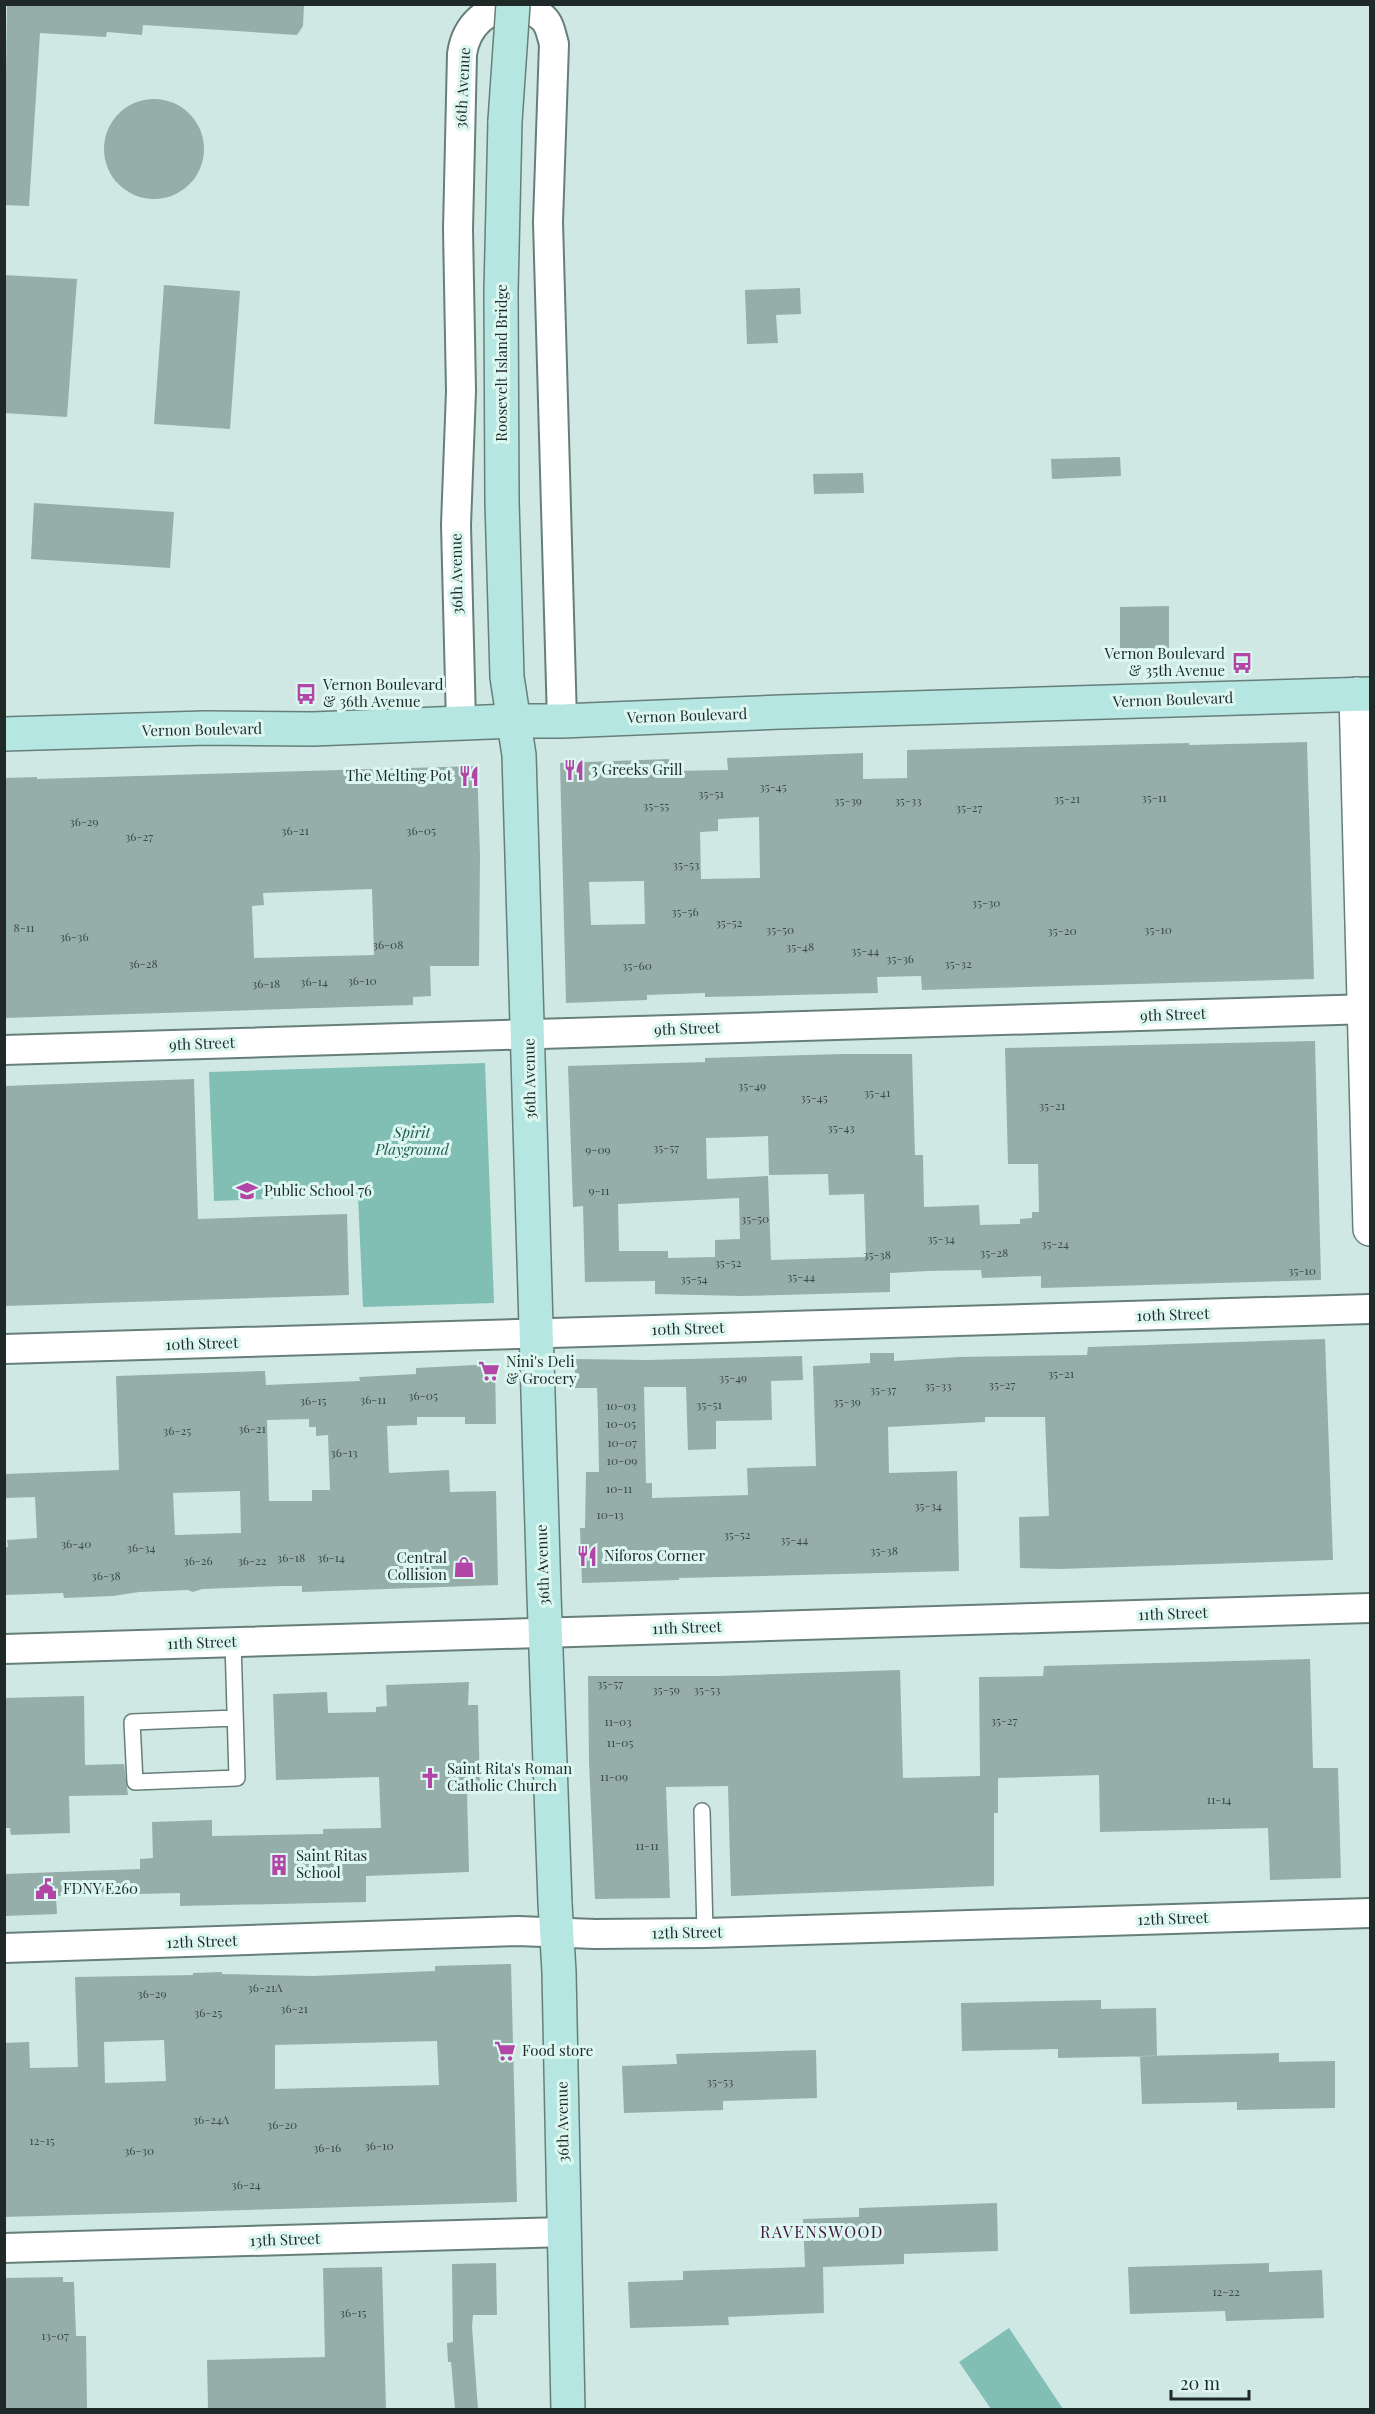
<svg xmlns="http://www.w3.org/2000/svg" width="1375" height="2414" font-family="'Playfair Display',serif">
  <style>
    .green { fill: #81bfb4 }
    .building { fill: #95aea9; fill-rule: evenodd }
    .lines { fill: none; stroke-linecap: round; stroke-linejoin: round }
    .service-casing { stroke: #677f7a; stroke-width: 18 }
    .minor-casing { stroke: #677f7a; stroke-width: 32 }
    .tertiary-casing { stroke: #677f7a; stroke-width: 36 }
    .secondary-casing { stroke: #677f7a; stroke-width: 36 }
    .service { stroke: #fff; stroke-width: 15 }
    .minor { stroke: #fff; stroke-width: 28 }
    .tertiary { stroke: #fff; stroke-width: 33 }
    .secondary { stroke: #b6e6e1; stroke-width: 33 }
    .secondary-bridge-casing { stroke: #677f7a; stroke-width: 36; stroke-linecap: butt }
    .secondary-bridge { stroke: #b6e6e1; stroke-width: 33 }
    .labels { text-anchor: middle; stroke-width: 6; stroke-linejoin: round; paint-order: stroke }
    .number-label { font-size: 12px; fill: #3c4a48 }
    .street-label { font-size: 15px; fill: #1f2927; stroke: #dcf6f0 }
    .poi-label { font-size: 15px; fill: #1f2927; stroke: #dcf6f0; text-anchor: start }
    .park-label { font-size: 15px; font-style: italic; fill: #205950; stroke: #dcf6f0 }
    .neighbourhood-label { font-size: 16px; letter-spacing: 1.5px; fill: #451140; stroke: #dcf6f0 }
  </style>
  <rect width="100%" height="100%" fill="#cfe8e3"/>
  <path class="green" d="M485 1063 494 1303 363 1307 358 1196 214 1201 209 1072Z
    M1009 2328 1063 2409H991L959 2362Z"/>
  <path class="building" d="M7 4H304L303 26 297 35 143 25 142 35 107 32 106 37 40 33 29 206 4 205Z
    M104 149a50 50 0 1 1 100 0a50 50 0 1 1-100 0Z
    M4 275 77 279 67 417 4 413Z
    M164 285 240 291 230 429 154 424Z
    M800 288 801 314 776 315 778 343 747 344 745 290Z
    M1120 457 1121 476 1052 479 1051 459Z
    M863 473 864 493 814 494 813 474Z
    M34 503 174 512 170 568 31 559Z
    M1169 606V648L1120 649V607Z
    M1307 742 1314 979 922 990 921 976 877 977 878 993 705 997V993L647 995V1000L566 1003 560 763 669 759V771L728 770 727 758 863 753V779L907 778V750L1189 743V745ZM759 817 760 878 701 879 700 832 718 831V819ZM644 881 645 924 591 925 589 882Z
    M477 766 480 855 479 966H430L431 996 413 997V1005L4 1018V778L37 777V779ZM372 889 374 955 254 958 252 906 264 905 263 893Z
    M1315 1041 1321 1280 1041 1288V1276L982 1278 981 1270 928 1271 890 1273V1292L742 1296 655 1294V1281L585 1282 583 1206 573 1207 568 1066 705 1062V1058L842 1054H912L915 1155H923L924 1207 979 1205 980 1225 1020 1224V1219L1032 1218V1212H1039L1038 1164H1008L1005 1048ZM768 1136 769 1175 828 1174 829 1195 864 1194 866 1257 771 1260 768 1176 707 1179 706 1138ZM739 1198 740 1239 715 1240V1257L668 1258V1251H619L618 1204Z
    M194 1079 198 1219 347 1214 349 1295 4 1306V1086Z
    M1325 1339 1333 1560 1059 1569 1020 1568 1019 1517 1049 1516 1045 1417H985V1422L888 1427 889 1473 957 1471 959 1571 679 1578V1580L582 1583 580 1528H585L586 1472H599L598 1415 597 1388H575V1359L648 1360 802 1356 803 1380 771 1381 772 1420 716 1421V1449L688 1450 686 1387H644L646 1483H652V1498L748 1495 747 1468 816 1466 813 1366 870 1363V1353H894V1361L959 1357 1087 1355 1088 1347Z
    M495 1364 496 1424H465V1417H417V1425L387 1426 389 1473 449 1470 450 1492 496 1491 498 1585 302 1592V1586H282L202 1589 193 1592 188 1590 139 1592 113 1596 64 1598 63 1593 5 1595 4 1547H8L7 1540 37 1538 35 1497 4 1498V1474L119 1470 116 1376 265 1371 266 1385 360 1381 359 1377 416 1374V1368ZM309 1419V1427H316V1436L328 1435 330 1490H312V1501H269L267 1420ZM240 1491 241 1533 175 1535 173 1493Z
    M1310 1659 1313 1768H1338L1341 1878 1270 1880 1268 1828 1100 1832 1099 1775 998 1778V1813H994V1886L731 1896 728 1786 666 1787 670 1898 595 1899 589 1762 588 1676H718L900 1670 903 1778 980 1776 979 1677 1043 1676 1044 1666Z
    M469 1682 468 1705H478L480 1792 467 1793 469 1872 366 1876V1902L180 1906V1893L56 1896 57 1914 4 1916V1874L140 1869V1859L153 1858 152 1822 212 1820V1836L323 1834V1829L381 1828 379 1777 276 1780 273 1694 327 1692 328 1713 376 1712V1707L387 1706 386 1685Z
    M84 1696 85 1765 124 1764 128 1795 69 1796 70 1833 11 1835 10 1828H4V1698Z
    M511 1964 517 2202 4 2217V2043L29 2042 30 2068 78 2067 75 1977 193 1975V1973L222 1972V1974L313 1976 435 1971V1966ZM164 2040 166 2081 105 2083 104 2042ZM437 2041 439 2085 275 2089V2045Z
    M1101 2000V2009L1156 2008 1157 2056 1058 2058V2049L962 2051 961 2003Z
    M816 2050 817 2098 723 2101V2110L624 2113 622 2066 677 2064 676 2054Z
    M1279 2053V2062L1335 2061V2108L1237 2110V2102L1142 2104 1140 2056Z
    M997 2203 998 2251 904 2254V2264L823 2267 824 2313 728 2317 729 2325 630 2328 628 2282 683 2280V2271L805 2267 803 2219 859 2217V2208Z
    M496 2263 497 2315H473L472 2327 478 2409H455L451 2362H448L447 2343 453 2342 452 2264Z
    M1269 2263V2272L1322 2270 1324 2318 1226 2321 1225 2311 1130 2314 1128 2267Z
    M382 2267 386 2409H208L207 2360 325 2357 323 2268Z
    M63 2277V2282H74L76 2336H86L87 2409H4V2278Z"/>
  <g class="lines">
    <defs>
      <path id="service" d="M233 1642 237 1778 135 1782 132 1722 235 1718
        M702 1811 705 1933"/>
      <path id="minor" d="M461 723 456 525 461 391 458 229 462 54C466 26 487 5 517 7 526 8 536 11 543 18 550 24 551 34 554 44L548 222 562 721
        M4 1050 1370 1009
        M4 1349 1370 1309
        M4 1649 1370 1608
        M4 1948 518 1931 595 1934 705 1933 1370 1913
        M4 2248 565 2232"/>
      <path id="tertiary" d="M1356 694 1370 1229"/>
      <path id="secondary" d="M505 121 501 291 502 501 507 677 519 755 544 1595 555 1903 559 1972 568 2410
        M4 734 205 728 313 729 513 721H562L781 712 1370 694"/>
    </defs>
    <use href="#service" class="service-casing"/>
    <use href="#minor" class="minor-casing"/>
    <use href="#tertiary" class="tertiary-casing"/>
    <use href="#secondary" class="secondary-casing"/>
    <use href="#service" class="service"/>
    <use href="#minor" class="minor"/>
    <use href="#tertiary" class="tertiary"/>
    <use href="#secondary" class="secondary"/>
    <defs>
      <path id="secondary-bridge" d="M505 121 513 4"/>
    </defs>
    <use href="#secondary-bridge" class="secondary-bridge-casing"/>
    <use href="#secondary-bridge" class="secondary-bridge"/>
  </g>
  <defs>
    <symbol id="bus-bare" viewBox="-9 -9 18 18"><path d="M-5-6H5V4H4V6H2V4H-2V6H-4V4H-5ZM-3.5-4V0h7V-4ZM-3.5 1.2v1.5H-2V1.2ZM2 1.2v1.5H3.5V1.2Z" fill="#b146a6" stroke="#dcf6f0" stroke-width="2.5" paint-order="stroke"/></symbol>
    <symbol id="restaurant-bare" viewBox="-9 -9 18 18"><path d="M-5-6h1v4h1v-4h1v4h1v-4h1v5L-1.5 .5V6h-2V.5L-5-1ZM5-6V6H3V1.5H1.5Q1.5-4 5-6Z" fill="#b146a6" stroke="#dcf6f0" stroke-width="2.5" paint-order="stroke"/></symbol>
    <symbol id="school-bare" viewBox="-9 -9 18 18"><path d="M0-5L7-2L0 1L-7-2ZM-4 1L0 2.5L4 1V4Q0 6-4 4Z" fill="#b146a6" stroke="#dcf6f0" stroke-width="2.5" paint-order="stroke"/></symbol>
    <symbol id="supermarket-bare" viewBox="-9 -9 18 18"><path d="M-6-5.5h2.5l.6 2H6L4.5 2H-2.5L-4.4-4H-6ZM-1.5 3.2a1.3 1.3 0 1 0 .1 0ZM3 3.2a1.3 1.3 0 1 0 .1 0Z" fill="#b146a6" stroke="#dcf6f0" stroke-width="2.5" paint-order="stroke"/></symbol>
    <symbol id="shop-bare" viewBox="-9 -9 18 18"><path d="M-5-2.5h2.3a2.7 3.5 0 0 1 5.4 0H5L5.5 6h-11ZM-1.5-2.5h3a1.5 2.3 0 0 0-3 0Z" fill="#b146a6" stroke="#dcf6f0" stroke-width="2.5" paint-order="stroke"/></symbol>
    <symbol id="church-bare" viewBox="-9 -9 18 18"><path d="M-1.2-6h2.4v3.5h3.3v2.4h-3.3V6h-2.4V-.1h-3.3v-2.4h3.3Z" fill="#b146a6" stroke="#dcf6f0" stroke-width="2.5" paint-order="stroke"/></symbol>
    <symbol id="building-bare" viewBox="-9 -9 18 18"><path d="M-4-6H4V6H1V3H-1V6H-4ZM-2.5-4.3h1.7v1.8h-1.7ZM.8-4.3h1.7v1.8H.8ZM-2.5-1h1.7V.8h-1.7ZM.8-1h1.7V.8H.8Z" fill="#b146a6" stroke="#dcf6f0" stroke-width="2.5" paint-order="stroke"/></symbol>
    <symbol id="civic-bare" viewBox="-9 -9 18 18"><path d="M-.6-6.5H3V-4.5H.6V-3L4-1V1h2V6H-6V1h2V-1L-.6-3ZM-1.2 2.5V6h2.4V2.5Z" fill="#b146a6" stroke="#dcf6f0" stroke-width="2.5" paint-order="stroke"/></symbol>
  </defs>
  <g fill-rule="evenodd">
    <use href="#bus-bare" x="1227" y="648" width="30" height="30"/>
    <use href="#bus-bare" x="291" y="679" width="30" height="30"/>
    <use href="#restaurant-bare" x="559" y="755" width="30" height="30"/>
    <use href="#restaurant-bare" x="454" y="761" width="30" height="30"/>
    <use href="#school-bare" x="232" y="1176" width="30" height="30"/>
    <use href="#supermarket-bare" x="474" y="1356" width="30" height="30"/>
    <use href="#restaurant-bare" x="572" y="1541" width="30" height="30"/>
    <use href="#shop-bare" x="449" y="1552" width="30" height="30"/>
    <use href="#church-bare" x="415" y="1763" width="30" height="30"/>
    <use href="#building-bare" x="264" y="1850" width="30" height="30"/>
    <use href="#civic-bare" x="31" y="1874" width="30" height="30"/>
    <use href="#supermarket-bare" x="490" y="2036" width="30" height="30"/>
  </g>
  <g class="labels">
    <g class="number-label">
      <text x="773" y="791">35-45</text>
      <text x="711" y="798">35-51</text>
      <text x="1154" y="802">35-11</text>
      <text x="1067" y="803">35-21</text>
      <text x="848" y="805">35-39</text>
      <text x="908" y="805">35-33</text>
      <text x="656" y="810">35-55</text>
      <text x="969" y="812">35-27</text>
      <text x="84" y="826">36-29</text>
      <text x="295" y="835">36-21</text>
      <text x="421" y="835">36-05</text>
      <text x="139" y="841">36-27</text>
      <text x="686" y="869">35-53</text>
      <text x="986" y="907">35-30</text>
      <text x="685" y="916">35-56</text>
      <text x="729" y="927">35-52</text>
      <text x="24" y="932">8-11</text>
      <text x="780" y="934">35-50</text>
      <text x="1158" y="934">35-10</text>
      <text x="1062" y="935">35-20</text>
      <text x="74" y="941">36-36</text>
      <text x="388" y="949">36-08</text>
      <text x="800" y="951">35-48</text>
      <text x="865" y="955">35-44</text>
      <text x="900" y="963">35-36</text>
      <text x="143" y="968">36-28</text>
      <text x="958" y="968">35-32</text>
      <text x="637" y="970">35-60</text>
      <text x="362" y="985">36-10</text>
      <text x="314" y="986">36-14</text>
      <text x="266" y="988">36-18</text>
      <text x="752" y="1090">35-49</text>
      <text x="877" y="1097">35-41</text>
      <text x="814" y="1102">35-45</text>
      <text x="1052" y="1110">35-21</text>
      <text x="841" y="1132">35-43</text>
      <text x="666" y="1152">35-57</text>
      <text x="598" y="1154">9-09</text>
      <text x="599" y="1195">9-11</text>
      <text x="755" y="1223">35-50</text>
      <text x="941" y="1243">35-34</text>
      <text x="1055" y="1248">35-24</text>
      <text x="994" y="1257">35-28</text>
      <text x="877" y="1259">35-38</text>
      <text x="728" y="1267">35-52</text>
      <text x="1302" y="1275">35-10</text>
      <text x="801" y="1281">35-44</text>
      <text x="694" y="1283">35-54</text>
      <text x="1061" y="1378">35-21</text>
      <text x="733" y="1382">35-49</text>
      <text x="1002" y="1389">35-27</text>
      <text x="938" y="1390">35-33</text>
      <text x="883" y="1394">35-37</text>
      <text x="423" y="1400">36-05</text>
      <text x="373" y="1404">36-11</text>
      <text x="313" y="1405">36-15</text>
      <text x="847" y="1406">35-39</text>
      <text x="709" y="1409">35-51</text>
      <text x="621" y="1410">10-03</text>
      <text x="621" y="1428">10-05</text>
      <text x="252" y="1433">36-21</text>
      <text x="177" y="1435">36-25</text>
      <text x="622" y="1447">10-07</text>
      <text x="344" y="1457">36-13</text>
      <text x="622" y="1465">10-09</text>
      <text x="619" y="1493">10-11</text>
      <text x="928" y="1510">35-34</text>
      <text x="610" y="1519">10-13</text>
      <text x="737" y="1539">35-52</text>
      <text x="794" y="1544">35-44</text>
      <text x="76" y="1548">36-40</text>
      <text x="141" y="1552">36-34</text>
      <text x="884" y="1555">35-38</text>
      <text x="291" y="1562">36-18</text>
      <text x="331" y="1562">36-14</text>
      <text x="198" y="1565">36-26</text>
      <text x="252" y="1565">36-22</text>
      <text x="106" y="1580">36-38</text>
      <text x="610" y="1688">35-57</text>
      <text x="666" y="1694">35-59</text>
      <text x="707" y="1694">35-53</text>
      <text x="1004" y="1725">35-27</text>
      <text x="618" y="1726">11-03</text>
      <text x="620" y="1747">11-05</text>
      <text x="614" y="1781">11-09</text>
      <text x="1219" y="1804">11-14</text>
      <text x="647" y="1850">11-11</text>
      <text x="265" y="1992">36-21A</text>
      <text x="152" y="1998">36-29</text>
      <text x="294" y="2013">36-21</text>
      <text x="208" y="2017">36-25</text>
      <text x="720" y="2086">35-53</text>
      <text x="211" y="2124">36-24A</text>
      <text x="282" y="2129">36-20</text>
      <text x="42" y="2145">12-15</text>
      <text x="379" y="2150">36-10</text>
      <text x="327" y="2152">36-16</text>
      <text x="139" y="2155">36-30</text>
      <text x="246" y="2189">36-24</text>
      <text x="1226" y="2296">12-22</text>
      <text x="353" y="2317">36-15</text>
      <text x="55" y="2340">13-07</text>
    </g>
    <g class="street-label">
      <text transform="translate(463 88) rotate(-87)" y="5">36th Avenue</text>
      <text transform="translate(502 363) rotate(-90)" y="5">Roosevelt Island Bridge</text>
      <text transform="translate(457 574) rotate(-91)" y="5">36th Avenue</text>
      <text transform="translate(1173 700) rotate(-2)" y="5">Vernon Boulevard</text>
      <text transform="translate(687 716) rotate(-2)" y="5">Vernon Boulevard</text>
      <text transform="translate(202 730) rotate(-1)" y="5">Vernon Boulevard</text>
      <text transform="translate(1173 1015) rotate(-2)" y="5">9th Street</text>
      <text transform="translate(687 1029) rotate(-2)" y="5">9th Street</text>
      <text transform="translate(202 1044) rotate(-2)" y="5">9th Street</text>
      <text transform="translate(530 1079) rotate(-91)" y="5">36th Avenue</text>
      <text transform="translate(1173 1315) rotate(-2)" y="5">10th Street</text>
      <text transform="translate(688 1329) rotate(-2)" y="5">10th Street</text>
      <text transform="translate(202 1344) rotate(-2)" y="5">10th Street</text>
      <text transform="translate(543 1565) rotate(-92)" y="5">36th Avenue</text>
      <text transform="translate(1173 1614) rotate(-2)" y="5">11th Street</text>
      <text transform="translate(687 1628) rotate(-2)" y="5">11th Street</text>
      <text transform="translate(202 1643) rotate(-2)" y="5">11th Street</text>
      <text transform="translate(1173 1919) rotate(-2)" y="5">12th Street</text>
      <text transform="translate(687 1933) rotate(-1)" y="5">12th Street</text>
      <text transform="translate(202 1942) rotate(-2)" y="5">12th Street</text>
      <text transform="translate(563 2122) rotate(-91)" y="5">36th Avenue</text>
      <text transform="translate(285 2240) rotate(-2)" y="5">13th Street</text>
    </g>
    <g class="poi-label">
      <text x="1225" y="659" text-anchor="end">Vernon Boulevard<tspan x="1225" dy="17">&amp; 35th Avenue</tspan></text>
      <text x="323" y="690">Vernon Boulevard<tspan x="323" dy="17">&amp; 36th Avenue</tspan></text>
      <text x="591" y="775">3 Greeks Grill</text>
      <text x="452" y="781" text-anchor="end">The Melting Pot</text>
      <text x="264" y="1196">Public School 76</text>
      <text x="506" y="1367">Nini's Deli<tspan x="506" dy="17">&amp; Grocery</tspan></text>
      <text x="604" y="1561">Niforos Corner</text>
      <text x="447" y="1563" text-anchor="end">Central<tspan x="447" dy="17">Collision</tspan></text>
      <text x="447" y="1774">Saint Rita's Roman<tspan x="447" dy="17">Catholic Church</tspan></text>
      <text x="296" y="1861">Saint Ritas<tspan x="296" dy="17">School</tspan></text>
      <text x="63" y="1894">FDNY E260</text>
      <text x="522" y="2056">Food store</text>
    </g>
    <g class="park-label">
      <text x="412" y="1138">Spirit<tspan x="412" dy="17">Playground</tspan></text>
    </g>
    <g class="neighbourhood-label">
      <text x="822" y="2238">RAVENSWOOD</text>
    </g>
  </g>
  <rect width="1375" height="2414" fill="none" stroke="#1f2927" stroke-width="12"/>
  <path d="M1171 2390v9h78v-9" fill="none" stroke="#1f2927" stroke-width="3"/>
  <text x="1180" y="2390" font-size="18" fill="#1f2927" stroke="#dcf6f0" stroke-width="4.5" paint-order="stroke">20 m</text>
</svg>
